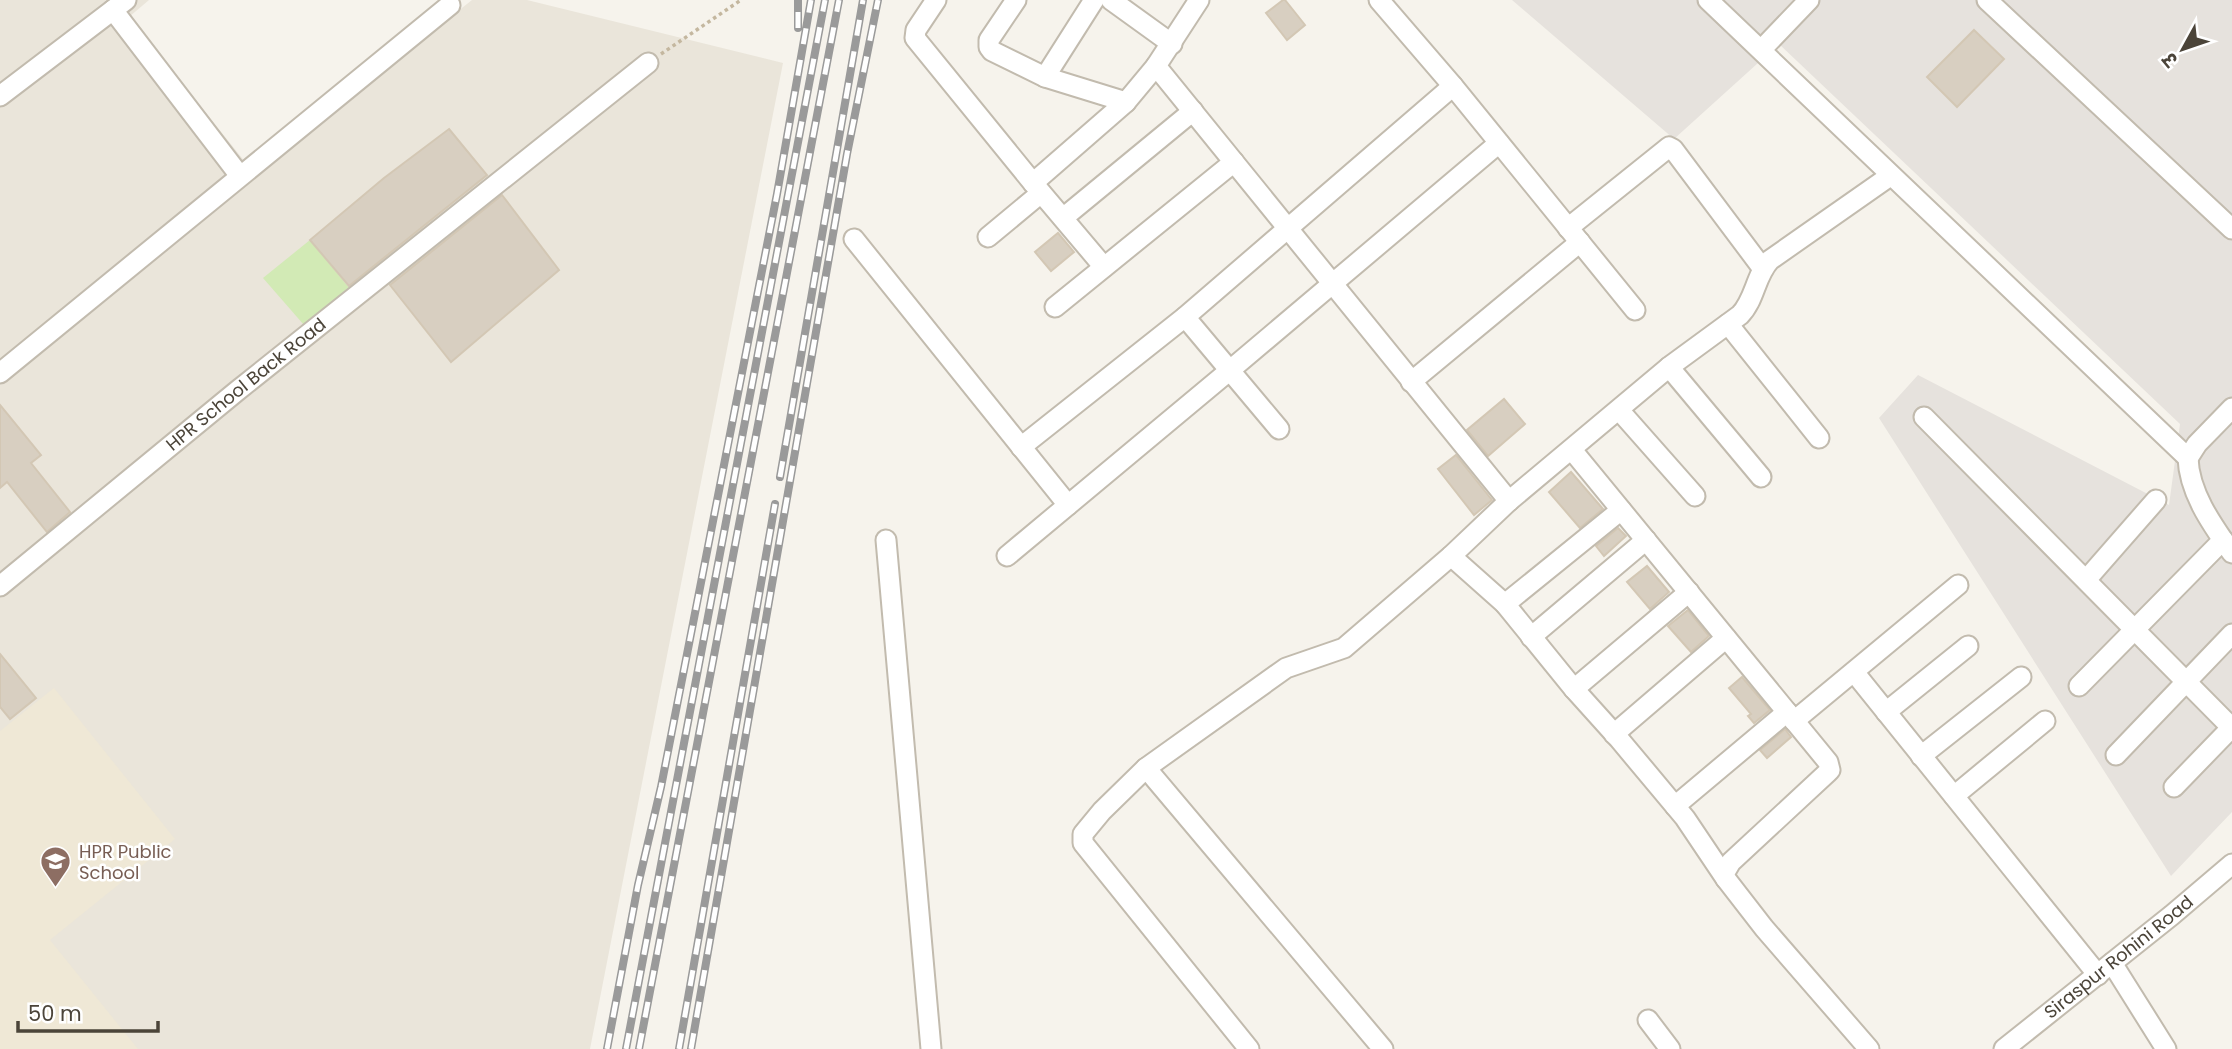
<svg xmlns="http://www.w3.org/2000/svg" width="2232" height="1049" font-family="Poppins,'Noto Sans Devanagari',sans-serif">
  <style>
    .residential { fill: #eae5da }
    .industrial { fill: #e6e2dd }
    .education { fill: #efe8d6 }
    .green { fill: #d2eab5 }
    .building { fill: #d8cfc1; stroke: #d3c7b4; stroke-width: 2 }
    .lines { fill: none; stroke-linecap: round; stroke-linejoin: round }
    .minor-casing { stroke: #c2bbae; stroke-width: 23 }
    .path { stroke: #c4b79f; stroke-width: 3.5; stroke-dasharray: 3.5 3.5; stroke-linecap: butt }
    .minor { stroke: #fff; stroke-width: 19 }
    .rail-casing { stroke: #9a9a9a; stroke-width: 8 }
    .rail { stroke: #fff; stroke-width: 5; stroke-dasharray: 16; stroke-linecap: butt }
    .labels { text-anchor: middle; stroke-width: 5; stroke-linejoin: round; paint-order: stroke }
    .street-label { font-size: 18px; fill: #4b4439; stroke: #fff }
    .education-label { font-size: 18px; fill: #785e54; stroke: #fff; text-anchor: start }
  </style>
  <rect width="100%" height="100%" fill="#f6f3ec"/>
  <path class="residential" d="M0 0H149L129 17 254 173 472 0H527L783 63 590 1049H0Z"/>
  <path class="industrial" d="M1512 0H2232V812L2171 876 1879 418 1918 375 2169 505 2180 424 1779 44 1674 139Z"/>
  <path class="education" d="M54 688 175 839 50 940 138 1049H0V731Z"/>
  <path class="green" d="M310 240 350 289 304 325 263 278Z"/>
  <path class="building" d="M1283 0H1285L1305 25 1287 40 1266 13Z
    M1974 30 2004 59 1957 107 1927 77Z
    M449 129 487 175 349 286 310 240 384 178Z
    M502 195 559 270 451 362 390 285Z
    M1058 233 1074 252 1051 271 1035 252Z
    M1504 399 1525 424 1488 456 1467 430Z
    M0 405 41 455 31 463 70 512 47 532 7 482 0 488Z
    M1456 455 1492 500 1474 515 1438 469Z
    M1571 472 1603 509 1580 528 1549 492Z
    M1618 528 1626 536 1604 556 1596 546Z
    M1647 566 1669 592 1650 609 1627 582Z
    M1688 610 1709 636 1691 652 1668 626Z
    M0 654 36 698 10 719 0 707Z
    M1742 677 1770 710 1754 723 1748 716 1751 714 1729 688Z
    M1785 729 1791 737 1767 758 1760 750Z"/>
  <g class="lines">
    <defs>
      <g id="minor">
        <path d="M936 0 916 30 915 38 1033 183 1104 267"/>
        <path d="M1016 0 989 40V47L992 51 1045 77 1126 102"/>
        <path d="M1111 0 1172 44"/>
        <path d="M1379 0 1453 86 1635 310"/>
        <path d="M1708 0 2188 458"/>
        <path d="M1987 0 2232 229"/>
        <path d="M113 10 240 176"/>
        <path d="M1761 50 1809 0"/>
        <path d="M1156 66 1509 501"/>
        <path d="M1045 77 1094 0"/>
        <path d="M0 96 126 0"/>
        <path d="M1033 183 1126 102 1156 66 1199 0"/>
        <path d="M1063 218 1193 111"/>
        <path d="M1568 228 1669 147 1673 149 1763 269"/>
        <path d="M988 237 1041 193"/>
        <path d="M854 239 1068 505"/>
        <path d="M1055 307 1234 162"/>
        <path d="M1185 317 1279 429"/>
        <path d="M1728 324 1819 438"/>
        <path d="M1669 367 1761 477"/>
        <path d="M0 373 450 5"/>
        <path d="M1411 382 1580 242"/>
        <path d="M1619 410 1695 496"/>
        <path d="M1924 417 2232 728"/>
        <path d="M1021 447 1185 317 1453 86"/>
        <path d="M1572 450 1828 762 1830 770 1827 773 1731 862 1724 874 1726 879 1764 928 1869 1049"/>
        <path d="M2188 458C2189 493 2213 526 2232 553"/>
        <path d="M2188 458 2197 444 2232 408"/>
        <path d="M886 540 931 1049"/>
        <path d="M1007 556 1229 371 1499 143"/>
        <path d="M1451 556 1509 501 1669 367 1740 315C1755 300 1755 276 1770 260L1890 176"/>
        <path d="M2086 580 2156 500"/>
        <path id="s1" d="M0 586 237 391 648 63"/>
        <path d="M1505 604 1621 510"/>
        <path d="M1531 637 1646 540"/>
        <path d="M1854 672 2098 975"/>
        <path d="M2079 686 2223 540"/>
        <path d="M1574 689 1689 592"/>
        <path d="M1886 712 1968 646"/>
        <path d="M1794 721 1958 585"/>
        <path d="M1614 734 1726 638"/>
        <path d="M2116 755 2232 634"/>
        <path d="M1921 756 2021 677"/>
        <path d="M1146 768 1383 1049"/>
        <path d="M2174 787 2232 727"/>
        <path d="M1954 796 2045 721"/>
        <path d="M1675 806 1787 712"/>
        <path d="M2112 963 2166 1049"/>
        <path d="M1648 1020 1670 1049"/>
        <path d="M1249 1049 1087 848 1083 843V834L1102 811 1146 768 1286 668 1344 648 1451 556 1505 604 1574 689 1619 739 1685 818 1726 879"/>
        <path id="s2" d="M2004 1049 2172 915 2232 864"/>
      </g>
    </defs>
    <use href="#minor" class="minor-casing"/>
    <path class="path" d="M661 54 741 0"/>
    <use href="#minor" class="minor"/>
    <defs>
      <path id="rail" d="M798 28V0
        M780 477 863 0
        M607 1049 638 885 661 787 777 194 811 0
        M626 1049 825 0
        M639 1049 839 0
        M679 1049 775 504
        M691 1049 847 154 878 0"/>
    </defs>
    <use href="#rail" class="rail-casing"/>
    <use href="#rail" class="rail"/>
  </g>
  <defs>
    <symbol id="school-pin" viewBox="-11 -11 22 30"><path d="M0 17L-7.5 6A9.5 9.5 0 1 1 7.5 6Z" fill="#8d6e63" stroke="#fff"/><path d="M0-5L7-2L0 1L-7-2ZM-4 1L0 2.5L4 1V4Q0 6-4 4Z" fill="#fff"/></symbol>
  </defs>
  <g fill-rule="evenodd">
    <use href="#school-pin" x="38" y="844" width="35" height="47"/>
  </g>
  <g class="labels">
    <g class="street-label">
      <text dy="6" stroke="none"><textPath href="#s1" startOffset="318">HPR School Back Road</textPath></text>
      <text dy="6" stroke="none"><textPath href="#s2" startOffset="147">Siraspur Rohini Road</textPath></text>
    </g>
    <g class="education-label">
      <text x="79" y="858">HPR Public<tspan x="79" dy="21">School</tspan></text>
    </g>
  </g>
  <g transform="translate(2183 49) rotate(230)" stroke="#ffffff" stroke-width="5" paint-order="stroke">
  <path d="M0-5L12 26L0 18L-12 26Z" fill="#4b4439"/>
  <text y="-10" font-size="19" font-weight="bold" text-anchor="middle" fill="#4b4439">उ</text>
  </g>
  <path d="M18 1021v10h140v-10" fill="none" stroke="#4b4439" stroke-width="3.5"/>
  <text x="28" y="1021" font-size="21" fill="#4b4439" stroke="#ffffff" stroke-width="5" paint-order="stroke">50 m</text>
</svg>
